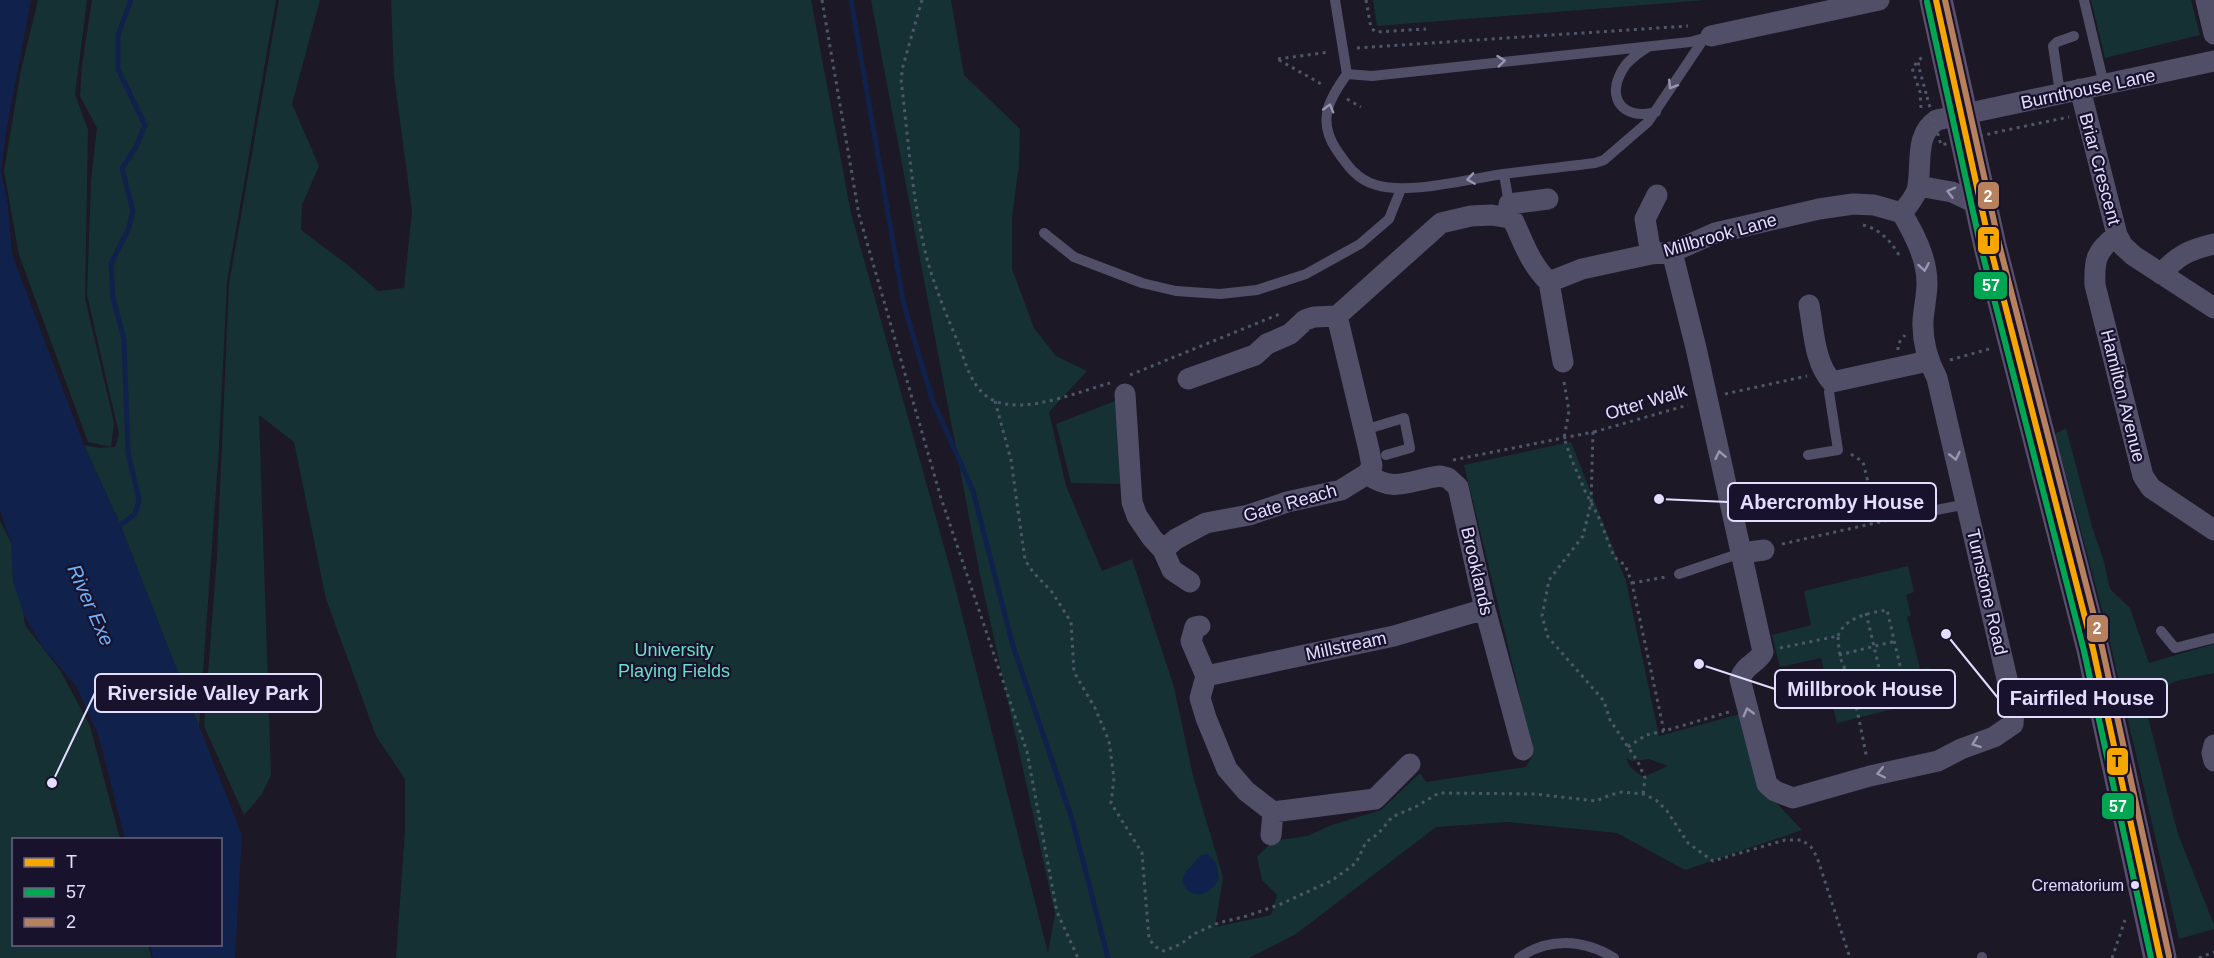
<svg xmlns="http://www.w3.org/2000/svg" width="2214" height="958" font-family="Helvetica,sans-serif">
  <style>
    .green { fill: #163134; fill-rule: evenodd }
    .water { fill: #10224b }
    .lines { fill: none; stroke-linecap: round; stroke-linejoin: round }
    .stream { stroke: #10224b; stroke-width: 5 }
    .path { stroke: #4c5767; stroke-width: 3; stroke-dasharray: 3 4.5; stroke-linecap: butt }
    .lane { stroke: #514e67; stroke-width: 10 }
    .street { stroke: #514e67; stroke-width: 21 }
    .primary { stroke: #5a4f6b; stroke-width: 33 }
    .path-bridge { stroke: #4c5767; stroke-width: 3; stroke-dasharray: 3 4.5; stroke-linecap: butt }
    .bus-1-casing { stroke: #18122c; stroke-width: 10 }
    .bus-2-casing { stroke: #18122c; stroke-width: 10 }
    .bus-3-casing { stroke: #18122c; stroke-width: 10 }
    .bus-1 { stroke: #f7a600; stroke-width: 6 }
    .bus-2 { stroke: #00a651; stroke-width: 6 }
    .bus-3 { stroke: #b6815c; stroke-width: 6 }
    .oneway { stroke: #9a96b2 }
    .bus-dot { fill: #e4defe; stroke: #18122c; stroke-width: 2 }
    .labels { text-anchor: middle; stroke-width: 4.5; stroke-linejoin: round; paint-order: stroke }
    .bus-label { font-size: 16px; fill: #e4defe; stroke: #18122c; text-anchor: end }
    .street-label { font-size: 18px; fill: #e4defe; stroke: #18122c }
    .park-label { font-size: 18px; fill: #6adfc9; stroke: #18122c }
    .water-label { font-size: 20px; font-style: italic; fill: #6fb2fc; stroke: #18122c }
    .leader { fill: none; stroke: #e4defe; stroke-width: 2 }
    .callout-dot { fill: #e4defe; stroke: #18122c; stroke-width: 2 }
    .callout { fill: #18122c; stroke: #e4defe; stroke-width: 2 }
    .callout-label { font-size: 20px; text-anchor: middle; font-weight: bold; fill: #e4defe }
    .line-badge { stroke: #18122c; stroke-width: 2 }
    .badge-label { font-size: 16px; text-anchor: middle; font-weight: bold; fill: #fff }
    .pale-badge-label { font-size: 16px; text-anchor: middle; font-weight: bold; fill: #111 }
  </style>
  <rect width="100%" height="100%" fill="#1c1826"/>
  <path class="green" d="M38 0H87L75 94 88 130 85 298 114 423 111 447 88 442 19 255 4 171 21 70Z
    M92 0H276L227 281 219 447 199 727 120 524 84 445 99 448 115 447 119 434 87 295 91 181 97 128 80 96 82 65Z
    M279 0H320L292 104 319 166 302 205 301 230 348 265 378 291 404 288 412 211 394 76 391 0H811L851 213 953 579 1048 953 1055 914 980 575 871 0H951L964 75 1020 129 1019 165 1012 217V269L1034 328 1056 356 1087 371 1049 412 1066 486 1102 571 1132 559 1174 687 1193 776 1223 877 1215 927 1271 915 1277 895 1262 880 1257 857 1273 841 1307 836 1332 825 1381 810 1420 773 1426 782 1526 767 1532 756 1530 744 1517 683 1464 465 1571 442 1626 581 1659 736 1744 713 1765 791 1802 830 1685 870 1617 833 1508 822 1436 827 1296 934 1249 958H396L405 831V779L376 736 326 599 294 442 259 415 271 775 262 794 244 815 204 726 217 557 229 284ZM1626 758 1632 761 1649 759 1668 766 1643 777 1630 767Z
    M1373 0H1706L1377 26Z
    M2091 0H2191L2200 35 2105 58Z
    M1115 401 1123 484 1071 483 1056 424Z
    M2066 428 2093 530 2103 558 2110 589 2130 608 2149 663 2214 644V673L2176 681 2143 698 2178 834 2214 925V929L2179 939 2105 621 2055 434Z
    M0 521 15 551 25 625 60 670 90 726 120 839 14 840V944L148 945 152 958H0Z
    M1908 566 1914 592 1906 595 1911 615 1907 617 1920 669 1929 668 1934 684 1939 683 1944 703 1932 707 1929 700 1837 723 1821 658 1780 667 1772 635 1811 625 1804 591Z"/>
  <path class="water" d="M0 0H31L6 133 1 171 8 205 12 254 84 445 120 524 242 835 235 958H153L150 945 220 944V840L125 839 98 734 76 686 41 645 24 615 13 581 11 542 0 511Z
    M1208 854 1216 863 1219 879C1210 896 1190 902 1182 881L1185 873 1201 855Z"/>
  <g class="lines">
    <path class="stream" d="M851 0 904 305 932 399 973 491 1013 646 1073 822 1108 958
      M115 529 135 514 139 500 128 452 124 339 113 298 111 264 128 230 133 211 122 168 136 147 145 125 118 69V35L131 0"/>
    <path class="path" d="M822 0 859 215 941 498 1027 752 1057 912 1078 958
      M922 0 903 66 901 79C908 137 912 198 926 255 934 286 947 316 959 345 966 365 973 392 995 401 1027 414 1077 392 1110 383
      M1366 0 1371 28 1376 32 1426 29
      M1357 48 1688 26
      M1278 59 1329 52
      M1279 60 1323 85
      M1920 64H1918L1927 97
      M1347 99 1361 107
      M1921 108 1920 92 1912 68 1922 57
      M2002 131 2069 117
      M1863 225C1880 229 1892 242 1900 257
      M1898 350V344L1905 335
      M1950 360 1989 349
      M1130 375 1282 313
      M1564 382 1569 411 1564 438 1571 458 1585 491 1600 520 1614 557 1625 565 1632 583 1664 731 1729 712
      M1725 394 1807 376
      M995 401 1011 460 1025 560 1033 572 1052 592 1071 622 1074 672 1095 708 1109 741 1114 778 1111 803 1142 853 1149 939 1156 947 1164 951 1181 944 1194 934 1218 923 1247 916 1281 904 1331 881 1356 863 1366 842 1378 834 1392 817 1417 806 1439 793 1535 794 1596 801 1610 795 1622 792 1643 794 1656 800 1667 811 1688 843 1713 861 1785 840H1802L1811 847 1817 857 1850 958
      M1594 432 1688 405
      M1851 454 1863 462 1878 522
      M1453 460 1593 432 1591 503 1583 536 1549 580 1542 616 1548 637 1604 701 1610 720 1638 762 1645 778 1643 794
      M1782 544 1893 519
      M1632 583 1666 577
      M1866 613 1882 680
      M1838 636C1845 617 1869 613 1887 610L1902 674 1875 681 1853 679
      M1780 648 1838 636C1839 654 1840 666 1853 679L1852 685 1867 759
      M1839 655 1896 641
      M1628 747 1646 735 1664 731
      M2112 958 2125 920
      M2199 958 2214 952"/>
    <path class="lane" d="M1335 0 1347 74
      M2084 0 2104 85
      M1705 37 1648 122 1604 160 1595 163C1564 167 1534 170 1503 174 1468 179 1409 195 1376 185 1357 180 1346 164 1336 149 1317 120 1329 99 1347 74L1372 76 1690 42 1711 36
      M1648 47C1639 53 1628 60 1623 69 1605 98 1623 121 1656 112
      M2060 93 2053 46 2057 42 2074 36
      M1504 174 1509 204
      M1044 233 1074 257 1142 283 1176 291 1220 294 1257 290 1306 274 1360 244 1389 219 1401 189
      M1364 430 1404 418 1410 448 1386 455
      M1808 455 1838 450 1829 392 1832 382
      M1905 516 1967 504
      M1679 574 1741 553
      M2161 631 2175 648 2214 638
      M1982 957V958
      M1519 958C1548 937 1584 939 1614 958"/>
    <path class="street" d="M2206 0 2214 34
      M1711 36 1879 0
      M2080 89 2117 235 2123 246 2134 256 2214 308
      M1918 186 1952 192 1982 206
      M1509 218V204L1548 199
      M2117 235C2096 251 2094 259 2095 285L2143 476 2151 488 2214 530
      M1672 252 1696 348 1763 652C1757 664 1745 664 1740 679L1767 784 1775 791 1793 798 1870 776 1938 761 1961 749 1994 737 2013 724 2014 709 1937 378C1928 361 1922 341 1923 320 1924 308 1927 295 1927 283 1927 258 1914 234 1902 213
      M1651 254 1645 219 1657 195
      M2161 274C2178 255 2189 250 2214 244
      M1549 282 1582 269 1651 254 1672 252 1715 233 1819 209 1853 204 1874 205 1902 213C1907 206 1914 199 1917 190 1923 168 1913 135 1937 120L2214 61
      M1549 282 1563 362
      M1809 305C1814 331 1814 362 1832 382L1928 361
      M1188 379 1255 355 1267 344 1290 334 1305 320 1314 317 1337 316
      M1125 394 1132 502 1137 516 1152 538 1163 550 1172 570 1190 582
      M1367 474C1395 494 1409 480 1440 476L1448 478 1458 487 1485 609 1523 750
      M1163 550 1176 539 1206 523 1249 515 1287 502 1341 490 1367 474 1372 466 1369 450 1337 316 1441 223 1471 216 1492 215 1509 218 1514 222C1524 244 1531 265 1549 282
      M1741 553 1764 550
      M1200 626 1195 627 1191 641 1206 676
      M2214 745 2212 753 2214 761
      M1410 764 1375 799 1273 812 1246 791 1227 769 1206 718 1200 698 1206 676 1394 636 1485 609
      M1271 835 1273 812"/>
    <path class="primary" d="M1936 0 1990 246 2093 649 2160 958"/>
    <path class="path-bridge" d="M1927 97 1941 145 2002 131"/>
    <defs>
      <path id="bus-1" d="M1936 0 1990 246 2093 649 2160 958"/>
      <path id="bus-2" d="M1927 2 1981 248 2084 651 2151 958"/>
      <path id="bus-3" d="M1945 0 1999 244 2102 647 2169 956"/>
    </defs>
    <use href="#bus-1" class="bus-1-casing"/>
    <use href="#bus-2" class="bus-2-casing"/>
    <use href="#bus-3" class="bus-3-casing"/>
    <use href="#bus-1" class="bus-1"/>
    <use href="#bus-2" class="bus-2"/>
    <use href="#bus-3" class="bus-3"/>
  </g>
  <defs><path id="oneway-chevron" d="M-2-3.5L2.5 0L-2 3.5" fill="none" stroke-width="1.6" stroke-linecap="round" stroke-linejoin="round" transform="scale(1.5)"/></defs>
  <g class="oneway">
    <use href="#oneway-chevron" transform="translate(1501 61) rotate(-6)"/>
    <use href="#oneway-chevron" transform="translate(1672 85) rotate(122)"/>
    <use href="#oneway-chevron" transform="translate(1329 108) rotate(-74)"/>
    <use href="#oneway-chevron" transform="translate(1471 179) rotate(171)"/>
    <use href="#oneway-chevron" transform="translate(1951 192) rotate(-165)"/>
    <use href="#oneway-chevron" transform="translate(1924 267) rotate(80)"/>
    <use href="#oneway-chevron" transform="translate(1720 455) rotate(-102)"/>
    <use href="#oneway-chevron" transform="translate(1955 456) rotate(77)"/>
    <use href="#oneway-chevron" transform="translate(1748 712) rotate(-105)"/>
    <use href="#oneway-chevron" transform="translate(1976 743) rotate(160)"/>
    <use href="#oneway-chevron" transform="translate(1881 773) rotate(168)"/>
  </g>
  <circle class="bus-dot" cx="2135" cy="885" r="5"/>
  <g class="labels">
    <g class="bus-label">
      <text x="2124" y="891">Crematorium</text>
    </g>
    <g class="street-label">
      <text transform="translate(2088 89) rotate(-12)" y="6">Burnthouse Lane</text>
      <text transform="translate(2100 169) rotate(75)" y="6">Briar Crescent</text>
      <text transform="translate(1720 235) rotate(-16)" y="6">Millbrook Lane</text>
      <text transform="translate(2123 396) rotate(76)" y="6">Hamilton Avenue</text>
      <text transform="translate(1646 402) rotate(-17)" y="6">Otter Walk</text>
      <text transform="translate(1290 503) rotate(-16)" y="6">Gate Reach</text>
      <text transform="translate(1477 571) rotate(77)" y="6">Brooklands</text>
      <text transform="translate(1987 592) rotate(77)" y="6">Turnstone Road</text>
      <text transform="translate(1346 646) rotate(-12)" y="6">Millstream</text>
    </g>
    <g class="park-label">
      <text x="674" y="656">University<tspan x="674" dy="21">Playing Fields</tspan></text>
    </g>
    <g class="water-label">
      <text transform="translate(91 605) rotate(66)" y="7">River Exe</text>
    </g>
  </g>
  <path class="leader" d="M1659 499L1728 502M1699 664L1775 689M52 783L95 693M1946 634L1998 698"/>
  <g class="callout-dot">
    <circle cx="1659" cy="499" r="6"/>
    <circle cx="1699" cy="664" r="6"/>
    <circle cx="52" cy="783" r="6"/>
    <circle cx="1946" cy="634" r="6"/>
  </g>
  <g class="callout">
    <rect x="1728" y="483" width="208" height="38" rx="6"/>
    <rect x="1775" y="670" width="180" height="38" rx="6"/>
    <rect x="95" y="674" width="226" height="38" rx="6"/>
    <rect x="1998" y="679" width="169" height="38" rx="6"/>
  </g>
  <g class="callout-label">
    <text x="1832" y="509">Abercromby House</text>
    <text x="1865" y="696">Millbrook House</text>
    <text x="208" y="700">Riverside Valley Park</text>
    <text x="2082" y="705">Fairfiled House</text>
  </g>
  <g class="line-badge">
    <rect x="1977" y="181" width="23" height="29" rx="6" fill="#b6815c"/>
    <rect x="1977" y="226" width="23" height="29" rx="6" fill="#f7a600"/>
    <rect x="1973" y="271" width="35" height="29" rx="6" fill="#00a651"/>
    <rect x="2086" y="614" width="23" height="29" rx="6" fill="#b6815c"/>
    <rect x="2106" y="747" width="23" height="29" rx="6" fill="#f7a600"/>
    <rect x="2101" y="792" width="34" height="28" rx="6" fill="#00a651"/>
  </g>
  <g class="badge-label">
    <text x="1988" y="202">2</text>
    <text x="1991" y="291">57</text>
    <text x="2097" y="634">2</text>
    <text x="2118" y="812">57</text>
  </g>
  <g class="pale-badge-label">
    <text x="1989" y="246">T</text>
    <text x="2117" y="767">T</text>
  </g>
  <rect x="12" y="838" width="210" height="108" fill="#18122c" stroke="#6a6480" stroke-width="1.5"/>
  <rect x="24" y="858" width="30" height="9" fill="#f7a600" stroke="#6a6480" stroke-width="1.5"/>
  <text x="66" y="868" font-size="18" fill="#e4defe">T</text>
  <rect x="24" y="888" width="30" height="9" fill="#00a651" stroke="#6a6480" stroke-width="1.5"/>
  <text x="66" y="898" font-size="18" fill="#e4defe">57</text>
  <rect x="24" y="918" width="30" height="9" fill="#b6815c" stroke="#6a6480" stroke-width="1.5"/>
  <text x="66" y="928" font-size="18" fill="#e4defe">2</text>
</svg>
